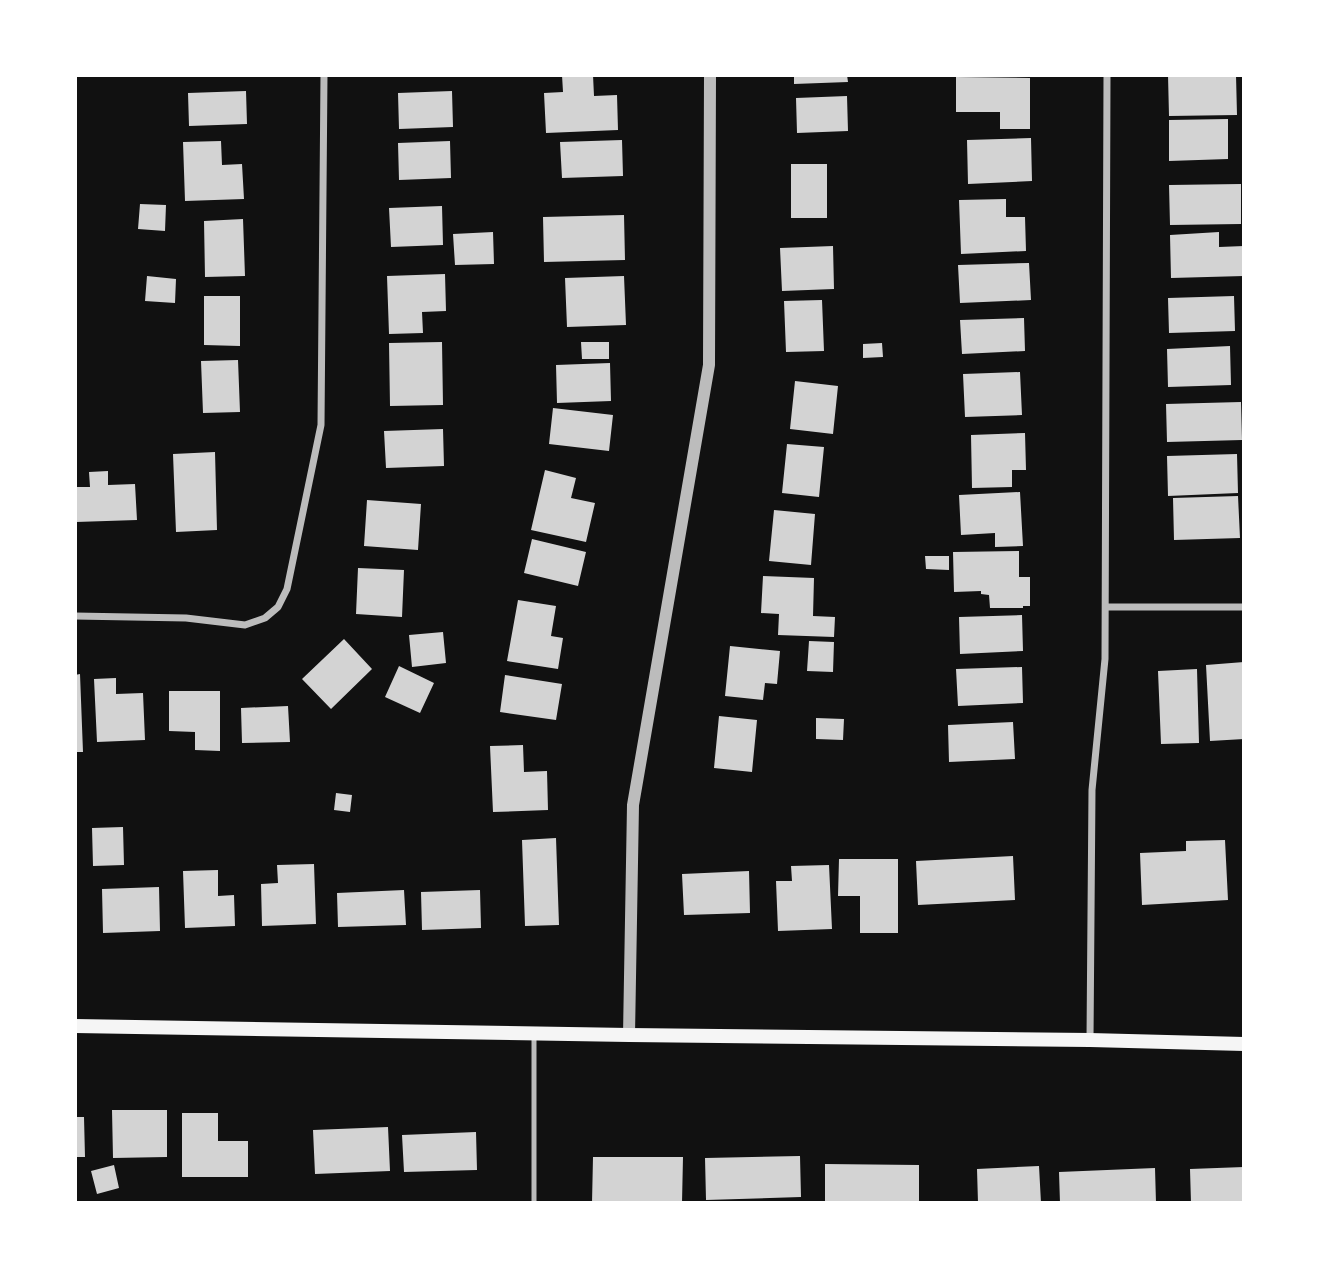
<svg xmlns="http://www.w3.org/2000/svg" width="1319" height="1278" font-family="'Space Grotesk',sans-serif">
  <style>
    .building { fill: #d3d3d3 }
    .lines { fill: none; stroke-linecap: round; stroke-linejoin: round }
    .service { stroke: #bcbcbc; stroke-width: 5 }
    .minor { stroke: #bcbcbc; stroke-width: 7 }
    .tertiary { stroke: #bcbcbc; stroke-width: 12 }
    .secondary { stroke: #f5f5f5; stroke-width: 14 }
  </style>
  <rect width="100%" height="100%" fill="#111"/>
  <path class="building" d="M562 75H593L594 96 617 95 618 130 546 133 544 93 563 92Z
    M794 75H847L848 82 794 84Z
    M1168 75H1236L1237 115 1169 116Z
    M956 77 1030 78V129H1000V112H956Z
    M246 91 247 124 189 126 188 93Z
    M452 91 453 127 399 129 398 93Z
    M847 96 848 131 797 133 796 98Z
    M1228 119V159L1169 161V120Z
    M1031 138 1032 181 968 184 967 140Z
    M622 140 623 176 562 178 560 142Z
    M221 141 222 165 242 164 244 199 185 201 183 142Z
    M450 141 451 178 399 180 398 143Z
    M791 164H827V218H791Z
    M1241 184V224L1170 225 1169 185Z
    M1006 199V217H1025L1026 251 961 254 959 200Z
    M140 204 166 205 165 231 138 229Z
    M442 206 443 245 391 247 389 208Z
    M624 215 625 260 544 262 543 217Z
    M243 219 245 276 205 277 204 221Z
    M493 232 494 264 455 265 453 234Z
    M1219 232V247L1244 246V276L1171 278 1170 235Z
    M833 246 834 289 782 291 780 248Z
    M1029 263 1031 300 960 303 958 265Z
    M445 274 446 311 422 312 423 333 389 334 387 276Z
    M147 276 176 279 175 303 145 301Z
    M624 276 626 325 567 327 565 278Z
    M204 296H240V346L204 345Z
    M1234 296 1235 331 1169 333 1168 298Z
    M822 300 824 351 786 352 784 301Z
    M1024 318 1025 351 962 354 960 320Z
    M442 342 443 405 390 406 389 343Z
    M581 342H609V359H582Z
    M882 343 883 357 863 358V344Z
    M1230 346 1231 385 1168 387 1167 349Z
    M238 360 240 412 203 413 201 361Z
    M610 363 611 401 557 403 556 365Z
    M1020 372 1022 415 965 417 963 374Z
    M795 381 838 386 833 434 790 429Z
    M1241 402 1242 440 1167 442 1166 404Z
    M553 408 613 415 609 451 549 444Z
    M443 429 444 466 386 468 384 431Z
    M1025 433 1026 470H1012V487L972 488 971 435Z
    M787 444 824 447 819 497 782 493Z
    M215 452 217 530 176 532 173 454Z
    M1237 454 1238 493 1168 496 1167 456Z
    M545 470 576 478 571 498 595 503 586 542 531 530Z
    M108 471V485L135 484 137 520 76 522 75 487H90L89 472Z
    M1020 492 1023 546 995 547V533L961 535 959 495Z
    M1238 496 1240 538 1174 540 1173 498Z
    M367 500 421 504 418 550 364 546Z
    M774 510 815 514 811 565 769 561Z
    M532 539 586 552 578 586 524 573Z
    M1019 551V577H1030V606H1023V608H990L989 595 981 594V591L954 592 953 552Z
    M925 556H949V570L926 569Z
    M358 568 404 570 402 617 356 614Z
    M763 576 814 578 813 616 835 617 834 637 778 635 779 614 761 613Z
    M518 600 556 606 551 636 563 638 558 669 507 661Z
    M1022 615 1023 651 960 654 959 617Z
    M443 632 446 663 412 667 409 635Z
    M344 639 372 669 331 709 302 679Z
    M809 641 834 642 833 672 807 671Z
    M730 646 780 651 777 684 765 683 763 700 725 696Z
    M1244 662V739L1210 741 1206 665Z
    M399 666 434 683 420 713 385 697Z
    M1022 667 1023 703 958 706 956 669Z
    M1197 669 1199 743 1161 744 1158 671Z
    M80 674 83 752H75V675Z
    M505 675 562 684 556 720 500 712Z
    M116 678V694L143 693 145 740 97 742 94 679Z
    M169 691H220V751L195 750V732L169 731Z
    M288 706 290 742 242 743 241 708Z
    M719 716 757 720 752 772 714 768Z
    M816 718 844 719 843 740 816 739Z
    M1013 722 1015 759 949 762 948 725Z
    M523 745 524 772 547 771 548 810 493 812 490 746Z
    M336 793 352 795 350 812 334 810Z
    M123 827 124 865 93 866 92 828Z
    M556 838 559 925 525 926 522 840Z
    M1225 840 1228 900 1142 905 1140 853 1186 851V841Z
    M1013 856 1015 900 918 905 916 861Z
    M839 859H898V933H860V896H838Z
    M314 864 316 924 262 926 261 884 278 883 277 865Z
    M829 865 832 929 778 931 776 881H792L791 866Z
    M218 870V896L234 895 235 926 185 928 183 871Z
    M749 871 750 913 684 915 682 874Z
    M159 887 160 931 103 933 102 889Z
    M404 890 406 925 338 927 337 893Z
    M480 890 481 928 422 930 421 892Z
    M112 1110H167V1157L113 1158Z
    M182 1113H218V1141H248V1177H182Z
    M75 1117H84L85 1157H75Z
    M388 1127 390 1171 315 1174 313 1130Z
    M476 1132 477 1170 404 1172 402 1135Z
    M800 1156 801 1197 706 1200 705 1158Z
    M593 1157H683L682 1203H592Z
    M825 1164 919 1165V1203H825Z
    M114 1165 119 1188 97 1194 91 1171Z
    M1039 1166 1041 1203H978L977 1169Z
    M1244 1167V1203H1191L1190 1169Z
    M1155 1168 1156 1203H1060L1059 1172Z"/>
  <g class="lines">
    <path class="service" d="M534 1203V1037"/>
    <path class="minor" d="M1106 607H1244
      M75 616 186 618 245 625 265 618 278 607 287 589 321 425 324 75
      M1090 1039 1092 790 1105 659 1107 75"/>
    <path class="tertiary" d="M629 1035 633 805 709 365 710 75"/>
    <path class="secondary" d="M75 1026 629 1035 1090 1040 1244 1044"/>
  </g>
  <rect width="1319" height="1278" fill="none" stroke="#ffffff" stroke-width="154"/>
</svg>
